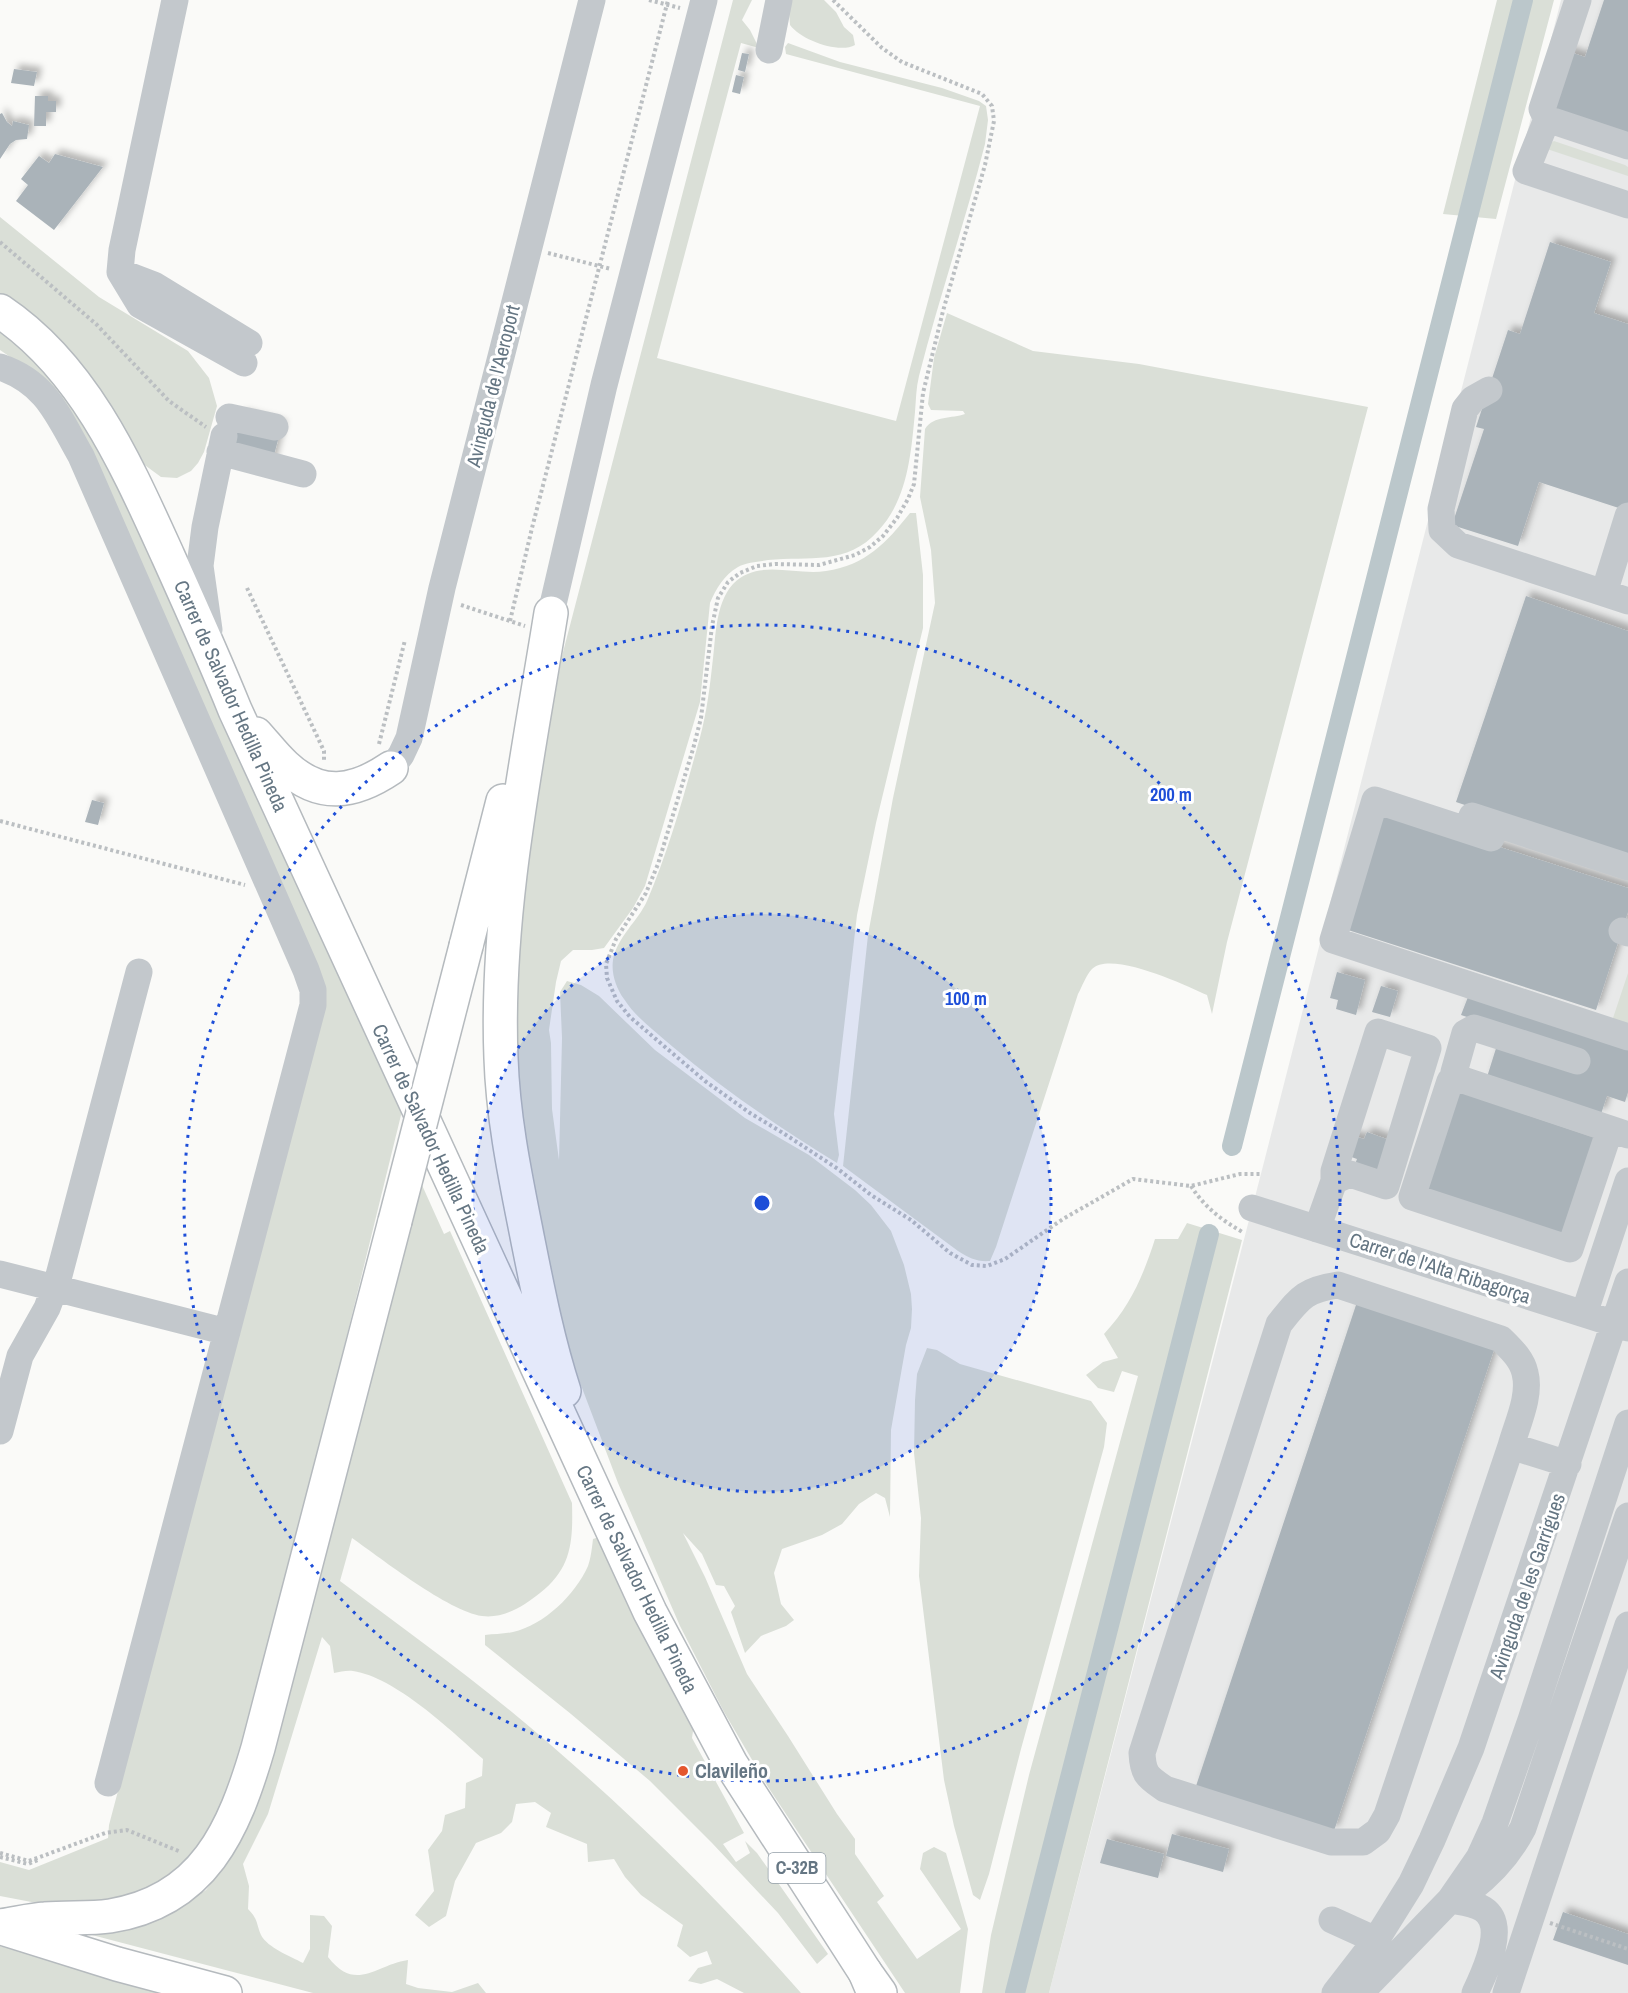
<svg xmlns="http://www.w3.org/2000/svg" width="1628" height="1993" font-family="'Archivo Narrow',sans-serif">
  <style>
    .built { fill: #e8e9e9 }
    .green { fill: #dadfd7 }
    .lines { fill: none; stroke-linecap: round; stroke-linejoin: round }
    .canal { stroke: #bbc7cb; stroke-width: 20 }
    .building { fill: #aab3b9; filter: url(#shadow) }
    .major-casing { stroke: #b5babe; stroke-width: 36 }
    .highway-casing { stroke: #b4b9bd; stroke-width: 36 }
    .path { stroke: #bbbfc2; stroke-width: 4; stroke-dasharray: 3 3; stroke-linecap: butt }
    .minor { stroke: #c3c8cc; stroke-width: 27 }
    .major { stroke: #fff; stroke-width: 33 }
    .highway { stroke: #fff; stroke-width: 33 }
    .major-bridge-casing { stroke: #b5babe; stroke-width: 36; stroke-linecap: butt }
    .major-bridge { stroke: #fff; stroke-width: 33 }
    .ring { fill: none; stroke: #1d4ed8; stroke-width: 3; stroke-dasharray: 3 6 }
    .poi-dot { fill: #e4572e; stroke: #fff; stroke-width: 2 }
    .labels { text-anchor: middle; stroke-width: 6; stroke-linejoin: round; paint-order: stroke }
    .shield { fill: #fff; stroke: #939fa8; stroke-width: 1.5 }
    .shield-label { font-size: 18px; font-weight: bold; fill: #657683 }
    .street-label { font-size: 20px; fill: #657683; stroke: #fff }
    .poi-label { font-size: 20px; font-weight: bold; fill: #657683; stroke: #fff; text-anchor: start }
    .centre { fill: #1d4ed8; stroke: #fff; stroke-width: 3 }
    .ring-label { font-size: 18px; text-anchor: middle; font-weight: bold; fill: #1d4ed8; stroke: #fff; stroke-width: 6; stroke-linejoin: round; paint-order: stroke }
  </style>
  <defs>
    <filter id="shadow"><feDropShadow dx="5" dy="-5" stdDeviation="3" flood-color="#0004"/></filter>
  </defs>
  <rect width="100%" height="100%" fill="#fafaf8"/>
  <path class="built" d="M1561 0H1628V1993H1049L1263 1166Z"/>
  <path class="green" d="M733 0H752L742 20 750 30 759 48 741 43 657 358 896 421 980 106 786 54 785 47 788 43 840 62 942 88 979 101 986 106 988 120 985 144C965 222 939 298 919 376 916 388 916 400 915 412 911 454 908 499 878 531 847 566 809 556 768 560 758 562 747 562 738 567 724 575 716 589 710 603L700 702 645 886 633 908 604 948 592 950H573L561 961 556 982 549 1030 551 1043 552 1109 559 1160 562 1038 560 992 567 981 581 985 599 996 655 1050 745 1118 809 1155 855 1190 871 1205 891 1231 904 1265 911 1294 912 1309 911 1328 906 1345 891 1430 890 1517 885 1498 876 1493 859 1504 842 1524 822 1535 782 1549 774 1573 781 1604 794 1620 786 1626 761 1636 745 1653 731 1612 735 1606 724 1586 716 1585 702 1554 683 1533 705 1577 747 1674 788 1736 837 1814 855 1839V1854L884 1896 877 1902 917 1959 961 1929 920 1869 923 1853 934 1847 946 1853 968 1929 960 1993H905L768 1787 724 1712 680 1626 618 1483 579 1380 553 1296 519 1130 514 1026 516 934 532 822 562 656Z
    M788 0H824L836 12 844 27 853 35 855 45C839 54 801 40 790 25Z
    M1497 0H1554L1496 219 1443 214Z
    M1554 141 1625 165 1628 167V176L1547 149 1549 144Z
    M0 217 99 297 188 351 209 378 217 406 204 452 198 463 191 471 177 478 161 477 142 463 112 407 78 359 32 315 0 293Z
    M947 313 1033 351 1139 364 1368 407 1227 942 1212 1014 1207 995C1185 985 1111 950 1092 969 1086 975 1082 987 1078 994L996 1247 990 1261C977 1262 969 1258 958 1251L843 1166 868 935 893 798 935 603 931 550 920 497 925 429C934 415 952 419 965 414L963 411 931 410 928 404 934 358Z
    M0 330 39 360 61 385 105 457 403 1107 320 1445 233 1781 193 1865 151 1894 63 1908 0 1896V1862L29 1870 108 1838 109 1825 326 1004 32 372 0 350Z
    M910 513H916L923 575V628L876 823 857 915 834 1114 839 1155 837 1163C780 1128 724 1090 673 1047 656 1032 636 1018 624 999 616 988 611 973 613 960 617 937 638 921 647 901 668 852 683 799 697 748 705 722 709 695 712 667 716 641 714 605 733 584 758 558 795 576 826 571 866 565 886 543 910 513Z
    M1628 973V1030L1611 1024Z
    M417 1174 444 1234 450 1231 572 1503C573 1541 572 1568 540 1593 524 1606 503 1619 482 1616 448 1611 382 1559 352 1538L340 1581C412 1635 485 1687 552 1746 641 1823 724 1905 801 1993H744L717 1979 701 1984 688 1981 698 1968 712 1964 707 1951 690 1957 677 1946 683 1925 641 1895 625 1877 614 1859 588 1862 587 1844 546 1827 551 1813 535 1802 516 1804 512 1822 501 1833 476 1843 455 1881 446 1916 429 1927 415 1915 434 1891 428 1850 442 1831 445 1815 465 1808 466 1783 482 1776 483 1759C452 1731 395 1677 353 1671 347 1670 340 1672 334 1673L330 1646 322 1637 268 1814 243 1864 249 1886 248 1909C258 1919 256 1923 261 1935 268 1948 290 1956 303 1963L310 1949V1915L324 1916 332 1926 328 1957C356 1993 375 1965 408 1960L406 1984 418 1988 452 1992 478 1983 486 1993H313L92 1935 140 1926 183 1904 206 1890 235 1850 247 1827 267 1766Z
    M1187 1223 1242 1240 1049 1993H982L991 1935 1029 1775 1138 1376 1122 1371 1114 1392 1098 1388 1086 1375 1103 1362 1118 1358 1104 1334C1131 1305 1143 1276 1155 1239H1178Z
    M927 1348 937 1350 960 1364 1091 1401 1107 1423 1104 1447 1021 1749 989 1874 980 1900 973 1895 954 1826 944 1780 919 1576 921 1518 914 1453 915 1400 917 1374Z
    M599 1537 694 1724 692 1738 744 1833 723 1844 736 1862 750 1853 745 1841 757 1853 828 1954 817 1964 778 1913 712 1843 650 1781 571 1714 485 1645V1635C494 1634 504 1634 513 1632 544 1625 575 1595 588 1566 591 1558 592 1547 593 1539Z
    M0 1946 181 1993H0Z"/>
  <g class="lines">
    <path class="canal" d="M1232 1146 1523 0
      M1015 1993 1209 1234"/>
  </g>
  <path class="building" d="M1604 0H1628V134L1548 108 1567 51 1585 57Z
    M742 53 749 54 745 72 738 70Z
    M14 69 37 72 34 86 11 83Z
    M736 75 744 77 740 94 732 92Z
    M35 96H48V101H56V112H46V126H34Z
    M2 113 7 122 12 126 13 121 29 125 27 139 16 140 10 144 0 159V114Z
    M55 154 103 167 54 230 16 201 28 185 21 179 39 156 49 163Z
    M1550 242 1611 262 1594 313 1628 324V511L1539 482 1518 546 1452 525 1484 429 1476 427 1508 330 1520 334Z
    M241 414 282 425 269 474 228 463Z
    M1526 596 1628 631V860L1456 802Z
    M92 800 104 803 98 825 85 822Z
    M1384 810 1628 888V912L1596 1010 1345 929Z
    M1337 972 1365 980 1356 1015 1336 1009 1338 1000 1330 998Z
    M1381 986 1398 991 1390 1017 1372 1012Z
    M1468 997 1628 1049V1092L1625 1102 1607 1096 1601 1114 1487 1077 1498 1042 1584 1056 1461 1015Z
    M1453 1090 1598 1139 1566 1238 1421 1190Z
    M1367 1132 1392 1141 1380 1175 1354 1167 1357 1159 1343 1154 1350 1135 1364 1139Z
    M1357 1302 1495 1347 1334 1831 1196 1786Z
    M1172 1834 1229 1849 1223 1872 1166 1856Z
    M1107 1839 1164 1854 1158 1878 1100 1863Z
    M1563 1912 1628 1934V1965L1553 1940Z"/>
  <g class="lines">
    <defs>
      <path id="major" d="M0 311C85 368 127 466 168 556 191 607 214 658 235 710L650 1612 731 1764 865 1972 874 1993
        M551 613C528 757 495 912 501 1058 503 1120 516 1180 528 1241 538 1291 548 1342 564 1391
        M256 734C266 745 274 756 285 766 320 799 354 793 391 768
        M466 946 503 801
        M0 1926C15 1924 30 1920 45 1919 67 1917 89 1919 110 1916 204 1901 234 1830 258 1748L395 1221
        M2 1928 117 1964 225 1993"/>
      <path id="highway" d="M865 1972 880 1993"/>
    </defs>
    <use href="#major" class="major-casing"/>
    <use href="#highway" class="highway-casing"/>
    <path class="path" d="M649 0 680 8
      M833 0 882 48 902 62 982 94 992 106 994 121 985 165 943 311 923 393 914 484 908 499 897 518 883 536 870 547 855 555 819 565 775 564 757 566 740 573 728 582 718 598 712 626 701 718 693 749 658 864 646 893 616 939 606 964 607 978 617 1001 630 1017 705 1081 750 1113 783 1133 838 1169 871 1195 911 1220 950 1253 972 1265 987 1266 1005 1259 1063 1219 1133 1179 1191 1186 1240 1174H1261
      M0 242 96 324 169 401 206 427
      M548 253 611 269
      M247 588 309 719 324 751V761
      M461 605 525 626
      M510 621 532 528 668 0
      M379 744 405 640
      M0 821 245 885
      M1191 1186C1205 1208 1222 1220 1244 1233
      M0 1853 29 1861 105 1833 127 1830 181 1852
      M0 1857 28 1864 38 1860
      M1550 1923 1628 1949"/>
    <path class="minor" d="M175 0 122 250 120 272 140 305 244 363
      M1578 0 1542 109 1547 119 1526 171 1628 205
      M769 50 779 0
      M1547 119 1628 146
      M120 272 154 285 249 343
      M0 367C47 383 58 416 81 456L306 970 313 990V1005L108 1783
      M1489 390 1473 399 1465 409 1441 509 1442 530 1458 545 1628 601
      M229 417 275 427
      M220 452 303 474
      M1604 593 1628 516
      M551 613 604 385 704 0
      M209 630 200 566 205 527 224 436
      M391 768 401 755 409 738 442 588 592 0
      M1472 816 1628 867
      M1491 838 1375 800 1333 940 1628 1037
      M1622 931 1628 933
      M1577 1061 1474 1028 1465 1033 1454 1072 1460 1079 1628 1135
      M1460 1079 1450 1081 1412 1197 1570 1249 1610 1129
      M1252 1208 1628 1328
      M1317 1229 1334 1181 1350 1174 1386 1186 1428 1048 1378 1032 1334 1171V1181
      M0 1274 227 1332
      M1584 1314 1628 1181
      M0 1431 20 1356 47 1308 58 1279 139 972
      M1511 1446 1387 1815 1378 1831 1363 1842H1331L1165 1789C1148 1777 1143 1775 1142 1753L1279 1324C1300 1298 1304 1290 1338 1285L1501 1339C1511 1349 1522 1359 1525 1373 1531 1396 1517 1424 1511 1446L1568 1464
      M1470 1890C1492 1873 1510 1853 1523 1828L1628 1516
      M1450 1900C1460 1902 1474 1903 1483 1909 1508 1925 1485 1972 1475 1993
      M1332 1920 1376 1940
      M1335 1993 1376 1940 1411 1884 1432 1840 1471 1748 1628 1282
      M1360 1993 1450 1900 1479 1858 1495 1823 1531 1720 1628 1423
      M1506 1993 1628 1625"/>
    <use href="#major" class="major"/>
    <use href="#highway" class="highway"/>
    <defs>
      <path id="major-bridge" d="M395 1221 466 946"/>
    </defs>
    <use href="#major-bridge" class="major-bridge-casing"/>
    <use href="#major-bridge" class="major-bridge"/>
  </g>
  <circle cx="762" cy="1203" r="289" fill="#1d4ed8" fill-opacity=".12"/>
  <g class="ring">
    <circle cx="762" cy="1203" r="289"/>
    <circle cx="762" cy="1203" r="578"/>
  </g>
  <circle class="poi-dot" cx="683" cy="1771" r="6"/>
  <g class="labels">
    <rect class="shield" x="768.5" y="1853" width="57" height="30" rx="4.5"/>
    <g class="shield-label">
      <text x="797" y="1874">C-32B</text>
    </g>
    <g class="street-label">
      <text transform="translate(493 386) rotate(-76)" y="7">Avinguda de l'Aeroport</text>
      <text transform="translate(231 696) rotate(66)" y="7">Carrer de Salvador Hedilla Pineda</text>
      <text transform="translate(431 1139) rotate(65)" y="7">Carrer de Salvador Hedilla Pineda</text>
      <text transform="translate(1440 1268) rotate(18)" y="7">Carrer de l'Alta Ribagorça</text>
      <text transform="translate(637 1579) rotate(64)" y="7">Carrer de Salvador Hedilla Pineda</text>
      <text transform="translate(1527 1586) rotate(-71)" y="7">Avinguda de les Garrigues</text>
    </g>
    <g class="poi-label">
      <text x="695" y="1778">Clavileño</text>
    </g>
  </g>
  <circle cx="762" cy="1203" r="9" class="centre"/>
  <g class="ring-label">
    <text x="1171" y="801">200 m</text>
    <text x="966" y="1005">100 m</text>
  </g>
</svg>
